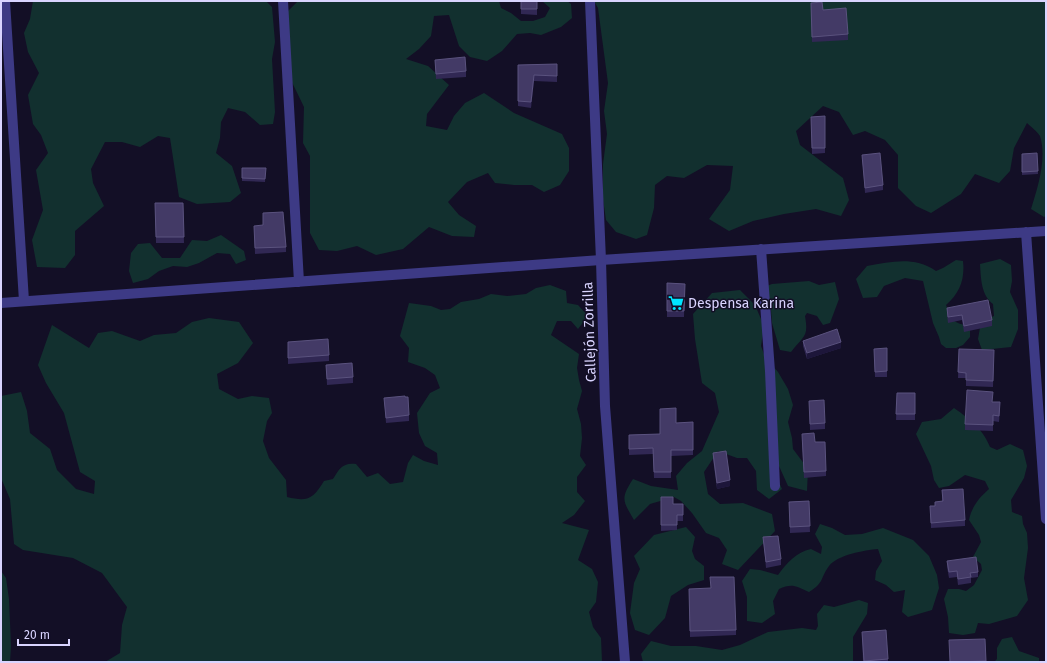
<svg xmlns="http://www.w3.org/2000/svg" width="1047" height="663" font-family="'Fira Sans',sans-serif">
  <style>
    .green { fill: #12302f }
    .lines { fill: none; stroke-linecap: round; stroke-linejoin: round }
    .minor { stroke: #3d3a85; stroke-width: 10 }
    .tertiary { stroke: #3d3a85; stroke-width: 10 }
    .wall { fill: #312854 }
    .shaded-wall { fill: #1d163a }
    .building { fill: #433a66; stroke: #5a527e }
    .labels { text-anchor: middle; stroke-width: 3; stroke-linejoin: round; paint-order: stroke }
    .poi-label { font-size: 14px; fill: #d9d4ff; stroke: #130f26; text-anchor: start }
    .street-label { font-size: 14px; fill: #d9d4ff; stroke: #130f26 }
  </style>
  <rect width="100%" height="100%" fill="#130f26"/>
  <path class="green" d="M33 1H266L272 7 275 42 272 59 275 112 273 124 260 125 245 112 228 108 221 122 220 138 216 153 232 166 241 193 230 202 197 204 179 197 170 138 158 136 140 147 122 142H105L91 169 93 183 104 206 75 231V255L65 268 37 267 32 240 43 210 36 170 48 153 41 135 33 124 28 95 39 73 28 52 24 33 30 19Z
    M298 1H326L330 2 333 1H499L501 8 511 13 521 21H533L545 17 550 8 542 1H567L571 4 572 18 561 27 541 35 530 33 517 34 502 51 487 61 470 57 459 46 449 15 434 16 431 36 419 49 406 59 428 66 449 85 427 114 426 126 447 130 454 116 465 103 484 93 514 113 562 134 569 148V171L560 185 544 192 532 185H514L495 183 488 173 467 182 448 202 459 215 476 226 474 237 452 236 429 227 403 249 376 255 357 246 337 251 319 250 310 233V156L303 143 304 107 287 72 283 16Z
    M594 1H1046V216L1044 217 1031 209C1038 187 1047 158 1040 136 1037 131 1031 127 1027 123L1014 148 1010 171 999 183 975 174 961 194 931 213 916 206 898 188V155L885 140 865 131 853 135 839 112 823 106 796 131 800 145 843 178 849 200 841 216 816 209 784 214 753 221 729 231 709 219 730 190 733 166 707 165 684 178 667 176 655 185 654 208 647 235 636 239 616 232 606 220 603 199V164L607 134 604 111 608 83 598 8Z
    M221 235 244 251 246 260 236 264 230 254 217 253 199 263 187 267 173 266 159 271 148 279 133 283 129 271 131 253 138 244 150 243 162 258H180L192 240 207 241Z
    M1000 259 1011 265 1012 281 1010 292 1018 310V329L1011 347 982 350 978 339 981 322 994 316 993 304C981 295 981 279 980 264Z
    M956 260 963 261C965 279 960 293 946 305 952 321 953 323 970 326V337L963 345 956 348H946L941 344 939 337 933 323 923 281 905 278 884 286 877 297 863 298 856 279 867 266C892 262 913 256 936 271L943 268Z
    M809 281 819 285 835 282 839 299 830 323 823 325 817 316 807 313 805 316C809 338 803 336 791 352L780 350 772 323 771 310 761 288 772 284Z
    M550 285 566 291 567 303 578 305 588 316 578 329 571 321H557L551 335 579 354 577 368 579 380 582 391 577 409 581 424 582 438 580 456 586 465 577 477V492L585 501 574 515 562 523 589 530 578 560 592 569 598 582 596 602 589 612 593 627 601 638 602 662H105L120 653 122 625 127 607 102 573 73 558 23 550 14 544 10 499 1 478V396L21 392 27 411 30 433 50 449 57 470 76 489 94 494 95 481 80 472 64 413 46 383 38 365 52 325 89 348 98 333 112 331 140 341 154 335 176 333 192 322 209 318 239 322 253 343 238 363 217 374 219 389 238 399 252 396 269 398 272 413 267 421 263 441 269 458 286 480 287 497C308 502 313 499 324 481L333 479C339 469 343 462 356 464L367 477 378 473 390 484 403 482 408 463 413 455 424 461 438 465 437 453 425 446 419 433 417 413 430 393 440 388 435 375 425 368 408 362 409 348 400 336 409 303 431 306 441 310 450 309 461 302 479 299 491 294 507 296 526 294 536 288Z
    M740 290 755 305 764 326 761 346 765 357 778 372 788 389 793 405 788 422 792 438 793 449 808 469 807 491 788 486 779 466 773 469 782 489 769 499 757 490 756 471 747 458H737L718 451 704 472 708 494 720 504 743 503 772 514 775 531 738 570 722 564 727 550 719 538 706 533 692 513 681 501 674 497 650 504 634 520C623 501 620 499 633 479L651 486 678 490 676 476 687 463 702 451 719 412 715 393 702 383 695 339 693 314 712 293Z
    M954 408C971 420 982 428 990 447L997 450 1010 444 1023 450 1027 466 1024 478 1011 500 1012 512 1022 516 1023 524 1027 533 1028 548 1024 578 1028 600 1017 616 989 624 978 623 975 633 963 635 949 633 948 617 944 599 948 589H959L966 591 974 585 982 570 981 564 973 557 981 542 979 535 969 520C972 506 979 498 989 489L985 481 965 475 949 486 939 488 934 480 931 466 916 434 922 422 941 419Z
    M820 524 832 528 845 535 862 534 883 528 913 540 929 556 937 575 939 588 932 610 908 617 902 612 905 590 894 592 886 585 875 580 876 571 882 561 878 549C865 550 837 555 829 566 820 578 825 582 809 592 796 586 792 583 779 589L773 601 775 614 762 623 747 621V597L742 581 750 569 760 570 778 575C787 563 796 552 811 549L821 554 822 547 815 534Z
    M686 527 695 537 692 551 695 559 704 566V580L688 585 671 596 665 618 649 635 635 630 630 613 634 583 640 569 634 556 654 535Z
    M1 571 6 578 9 599 11 646 10 662H1Z
    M859 600 868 603 867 614 853 637V662H643L641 654 651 641 671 646H696L722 650 740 645 768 632 802 628 816 630 818 626 817 614 824 605 834 607Z
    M1012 637 1019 651 1039 658V662H994L997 659V648L1002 639Z"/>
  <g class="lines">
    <path class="minor" d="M5 1 24 301
      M283 1 299 282
      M1026 232 1046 519
      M761 249 770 371 775 486
      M1 303 601 260 1046 231"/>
    <path class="tertiary" d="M590 1 601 260 605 406 625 662"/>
  </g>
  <path class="wall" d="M521 1H537V15L521 14Z
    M811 3 823 10 848 34V40L812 42Z
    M435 60 466 71V77L436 79Z
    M557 64V82L534 81 531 108 518 106V65Z
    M825 116V153L812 154 811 117Z
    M1037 153 1038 174 1022 175V154Z
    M862 155 883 185V190L865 193Z
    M242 168H266L265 182 242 181Z
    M155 203H183L184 243H156Z
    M254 226 286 247V252L255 254Z
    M667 283 685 284 684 317H667Z
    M947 308 992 320V326L964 332 962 320 948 323 947 314Z
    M803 341 841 348 807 359 803 346Z
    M288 342 329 355V361L288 364Z
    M887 348V377H875L874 349Z
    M959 349 994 350 993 387 966 386V378H958Z
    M326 365 353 377V383L327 385Z
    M897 393H915V420H896Z
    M384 398 409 415V421L386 423Z
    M809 401 825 423V429L810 430Z
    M993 402 1000 408 999 422 993 421V431L965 430V424Z
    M693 422V455L671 456V478H654L653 454 629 455V435L660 434 676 423Z
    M802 440 815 442 826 471V476L804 478Z
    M713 453 730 486 717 489 713 459Z
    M942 490 965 520V526L931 528 930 506H935L942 501Z
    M661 497 673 504H683V521H677V530L661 531Z
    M809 501 810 532 790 533 789 502Z
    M763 537 781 559V565L766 568Z
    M947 561 978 572V577L971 578V583L958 585 957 577 949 578 947 567Z
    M689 589 736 630V635L690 637Z
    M862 632 888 659V662H863Z
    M985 639 986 662H950Z"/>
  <path class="shaded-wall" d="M534 75V81L531 108V102Z
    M841 342V348L807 359V353Z
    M730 480V486L717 489V483Z"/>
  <path class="building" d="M521 1H537V9H521Z
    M822 2 823 10 846 8 848 34 812 37 811 3Z
    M465 57 466 71 436 74 435 60Z
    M557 64V76L534 75 531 102 518 101V65Z
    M825 116V148H812L811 117Z
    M880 153 883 185 865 188 862 155Z
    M1037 153 1038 171 1022 172V154Z
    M242 168H266L265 179 242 178Z
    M155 203H183L184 237H156Z
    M283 212 286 247 255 248 254 226 263 225V213Z
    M667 283 685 284 684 311H667Z
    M988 300 992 320 964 326 962 315 948 317 947 308Z
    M837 329 841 342 807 353 803 341Z
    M328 339 329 355 288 358V342Z
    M887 348V371L875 372 874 349Z
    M959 349 994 350 993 381 966 380V373L958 372Z
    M352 363 353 377 327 379 326 365Z
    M967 390 993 392 992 402H1000L999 416 993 415V425L965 424Z
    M897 393H915V414H896Z
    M405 396V397H408L409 415 386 418 384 398Z
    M824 400 825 423 810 424 809 401Z
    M676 408V423L693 422V450H671V472H654L653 448 629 449V435L660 434V409Z
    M814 433 815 442H825L826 471 804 472 802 434Z
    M726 451 730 480 717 483 713 453Z
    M963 489 965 520 931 523 930 506H935V502L943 501 942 490Z
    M661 497H673V504H683V515H677V525H661Z
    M809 501 810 526 790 527 789 502Z
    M778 536 781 559 766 562 763 537Z
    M976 557 978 572 970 573 971 577 958 579 957 571 949 572 947 561Z
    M710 577H734L736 630 690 631 689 589 711 588Z
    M886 630 888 659 864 661 862 632Z
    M985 639 986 661 950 662 949 640Z"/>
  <defs>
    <symbol id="supermarket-bare" viewBox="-9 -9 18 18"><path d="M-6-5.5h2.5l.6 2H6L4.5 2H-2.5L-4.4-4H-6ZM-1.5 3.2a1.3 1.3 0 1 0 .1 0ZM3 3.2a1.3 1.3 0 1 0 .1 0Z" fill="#00e5ff" stroke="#130f26" stroke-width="2.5" paint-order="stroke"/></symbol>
  </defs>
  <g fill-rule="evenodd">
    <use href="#supermarket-bare" x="665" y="292" width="22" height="22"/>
  </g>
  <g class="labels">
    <g class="poi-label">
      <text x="688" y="308">Despensa Karina</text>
    </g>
    <g class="street-label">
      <text transform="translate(589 332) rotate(-92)" y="5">Callejón Zorrilla</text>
    </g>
  </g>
  <rect width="1047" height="663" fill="none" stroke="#d9d4ff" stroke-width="4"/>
  <path d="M18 639v6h51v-6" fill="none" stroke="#d9d4ff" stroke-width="2"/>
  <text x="24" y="639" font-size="12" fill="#d9d4ff" stroke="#130f26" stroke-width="3" paint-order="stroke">20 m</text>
</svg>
